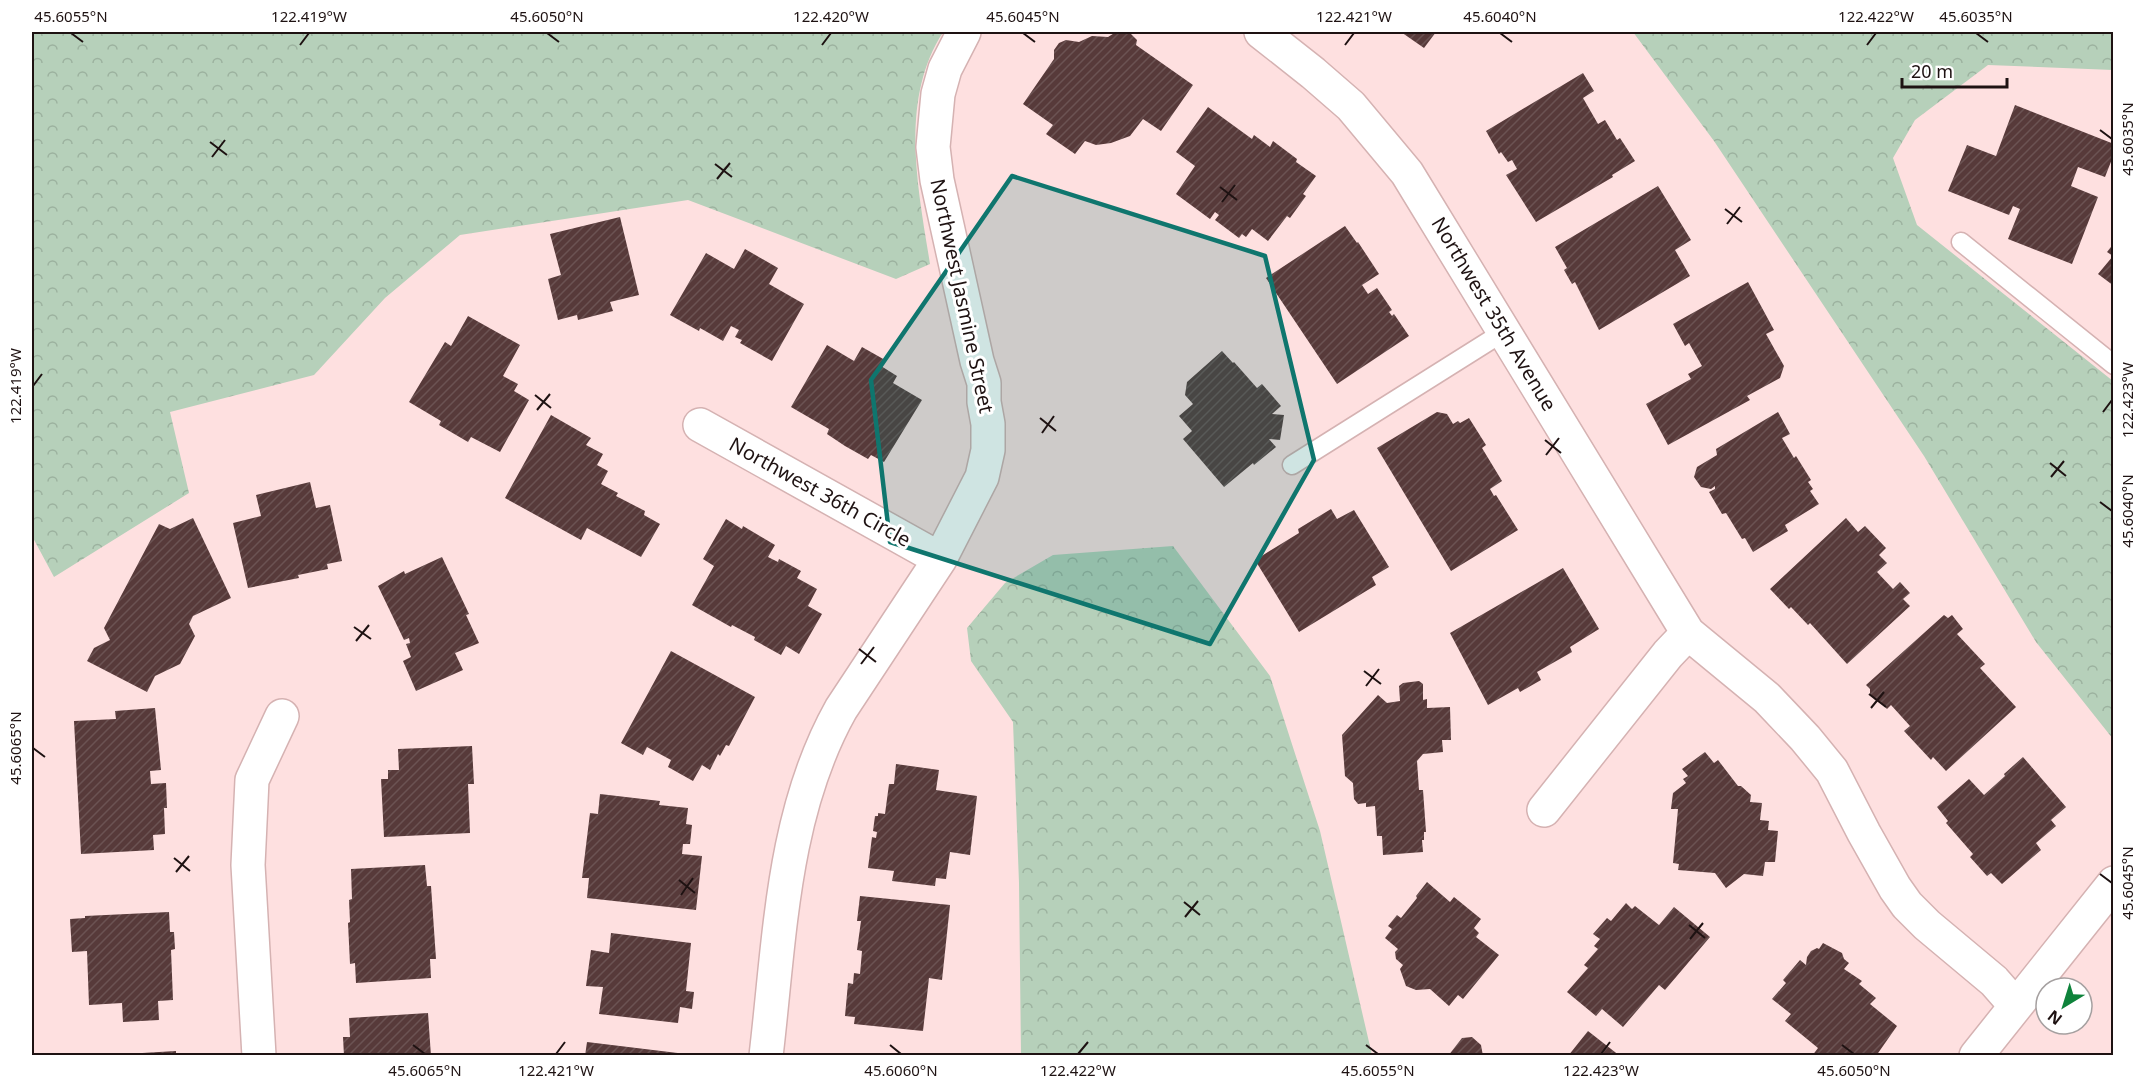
<svg xmlns="http://www.w3.org/2000/svg" width="2145" height="1087" font-family="'Noto Sans',sans-serif">
  <style>
    .forest { fill: url(#forest-crowns) }
    .building { fill: url(#building-hatch) }
    .lines { fill: none; stroke-linecap: round; stroke-linejoin: round }
    .lane-casing { stroke: #d5b2b2; stroke-width: 21 }
    .street-casing { stroke: #d5b2b2; stroke-width: 36 }
    .lane { stroke: #fff; stroke-width: 18 }
    .street { stroke: #fff; stroke-width: 33 }
    .marked { fill: #0f766e; fill-opacity: 0.2; stroke: #0f766e; stroke-width: 4.5; stroke-linejoin: round }
    .ticks { fill: none; stroke: #1e1212; stroke-width: 2 }
    .labels { text-anchor: middle; stroke-width: 6; stroke-linejoin: round; paint-order: stroke }
    .street-label { font-size: 20px; fill: #1e1212; stroke: #fff }
    .neatline { fill: none; stroke: #1e1212; stroke-width: 2 }
    .ticks-label { font-size: 15px; text-anchor: middle; fill: #1e1212 }
  </style>
  <defs>
    <pattern id="forest-crowns" width="20" height="18" patternUnits="userSpaceOnUse" patternTransform="scale(1.5)"><rect width="20" height="18" fill="#b6d0ba"/><path d="M2 6a3 3 0 1 1 6 0M12 15a3 3 0 1 1 6 0" fill="none" stroke="#9cb29f"/></pattern>
    <pattern id="building-hatch" width="6" height="6" patternUnits="userSpaceOnUse" patternTransform="scale(1.5)"><rect width="6" height="6" fill="#573a3a"/><path d="M-1 1l2-2M0 6l6-6M5 7l2-2" fill="none" stroke="#6b5353"/></pattern>
  </defs>
  <rect width="100%" height="100%" fill="#fee0e0"/>
  <path class="forest" d="M32 32H943C899 101 918 188 930 264L896 279 688 200 460 235 385 298 314 375 170 412 189 493 54 577 32 536Z
    M1633 32H2113V70L1988 65 1915 120 1893 158 1917 225 2113 381V739L2036 642 1924 456 1714 141Z
    M1173 546 1270 676 1320 831 1372 1055H1021L1019 883 1013 722 971 661 967 628 1005 583 1053 555Z"/>
  <path class="building" d="M1116 32 1131 34 1137 40 1136 45 1193 85 1161 131 1143 119 1130 136 1111 143 1096 145 1085 141 1075 154 1046 134 1053 125 1023 104 1054 59V50L1059 43 1066 40 1079 42 1092 36 1108 37Z
    M1401 32H1436L1424 48Z
    M1583 73 1594 91 1583 98 1598 124 1605 120 1617 140 1620 138 1635 161 1612 175 1613 177 1536 222 1506 175 1517 169 1512 160 1508 162 1501 152 1499 154 1486 131Z
    M2015 105 2114 144V154L2105 177 2078 167 2071 186 2098 197 2072 264 2008 239 2020 209 2013 206 2009 215 1948 191 1967 145 1996 156Z
    M1208 107 1252 139 1254 135 1270 147 1273 141 1297 159 1296 162 1316 176 1303 194 1306 196 1290 218 1287 216 1268 241 1252 229 1246 237 1242 234 1239 238 1215 220 1219 215 1215 212 1210 219 1176 194 1195 166 1176 152Z
    M1658 186 1691 240 1675 250 1690 276 1599 330 1575 282 1572 284 1564 270 1567 268 1555 247Z
    M620 217 639 295 610 302 613 311 578 320 577 315 558 320 548 279 561 275 550 234Z
    M1345 226 1357 243 1358 242 1379 274 1362 285 1368 294 1377 288 1392 310 1389 312 1392 316 1394 314 1409 336 1337 384 1266 278Z
    M2114 243V286L2098 274 2113 256 2107 252Z
    M745 249 778 268 769 284 804 304 772 361 740 343 742 340 735 337 739 330 731 326 723 341 700 328 699 331 670 315 706 253 734 269Z
    M1748 282 1774 330 1766 334 1784 366 1780 378 1747 396 1750 400 1668 445 1646 404 1691 379 1688 374 1702 366 1689 343 1685 346 1673 324Z
    M468 316 520 345 503 376 518 384 514 391 529 400 500 452 471 437 468 442 439 425 441 421 409 402 445 342 451 346Z
    M827 345 854 361 862 347 885 360 881 366 897 376 893 383 922 400 884 462 871 455 868 459 845 446 827 434 829 429 791 407Z
    M1222 351 1233 363 1234 362 1257 388 1262 384 1281 406 1272 414 1284 415 1280 440 1269 439 1276 447 1254 465 1253 463 1224 487 1183 439 1192 431 1179 416 1193 404 1185 395 1187 382Z
    M1437 412 1447 414 1453 424 1458 421 1460 423 1469 418 1486 445 1482 448 1502 481 1490 489 1494 496 1496 495 1518 530 1451 571 1377 448Z
    M1778 412 1790 434 1782 438 1794 458 1796 456 1811 480 1808 482 1813 489 1810 491 1819 504 1785 525 1788 531 1753 552 1745 538 1742 539 1726 513 1722 514 1709 492 1715 489V486L1711 489 1701 487 1694 477 1697 467 1717 455 1716 449Z
    M551 415 591 438 586 445 603 454 597 465 608 471 601 484 618 493 616 496 645 511 644 515 660 524 641 557 587 528 581 540 505 498Z
    M310 482 316 508 330 505 342 561 327 564 328 569 298 575 299 578 248 588 233 523 261 516 256 495Z
    M1331 509 1337 519 1354 510 1389 567 1372 577 1376 585 1299 632 1255 560 1299 533 1298 529Z
    M193 518 231 598 193 616 189 624 195 636 180 664 155 676 147 692 87 661 94 648 110 640 104 628 159 524 170 529Z
    M1846 518 1858 532 1865 526 1886 548 1879 555 1887 563 1877 572 1893 589 1900 582 1910 593 1903 599 1910 606 1847 664 1810 623 1808 625 1791 607 1789 609 1770 589Z
    M726 519 742 529 743 526 775 545 768 557 778 562 779 559 801 571 797 578 817 589 808 606 822 614 799 654 786 646 781 655 754 640 755 637 732 625 731 627 692 605 714 566 703 559Z
    M442 557 469 614 466 615 479 643 455 653 463 670 416 691 403 661 411 657 406 644 410 643 409 638 404 640 378 586 404 571 405 574Z
    M1563 568 1599 629 1570 647 1572 652 1537 672 1541 680 1520 692 1518 688 1488 705 1450 633Z
    M1944 615 1948 618 1952 615 1963 629 1957 634 1985 664 1980 668 2016 707 1946 771 1933 757 1931 760 1904 731 1910 726 1891 705 1887 709 1879 701 1875 700 1870 694V689L1866 685Z
    M671 651 755 697 729 746 726 745 720 756 718 754 710 770 702 765 693 781 668 767 671 760 647 747 643 755 621 743Z
    M1419 681 1423 684V700L1427 699V708L1450 707 1451 740H1442L1443 752 1423 754 1417 761 1419 790H1423L1426 832H1424V840H1422L1423 852 1383 855 1382 836H1377L1375 806 1366 807V803L1358 804 1354 799 1353 783 1345 776 1342 735 1378 695 1387 703 1400 701 1399 686 1403 683Z
    M155 708 161 770 150 771 151 784 166 783 167 808H164L165 834 153 835 154 850 81 854 74 721 116 719 115 711Z
    M472 746 474 784H468L470 833 384 837 381 779H388V770H399L398 749Z
    M1705 752 1714 763 1718 760 1738 786H1741L1751 795 1750 802 1762 803 1760 820 1769 821 1768 830 1778 831 1775 862H1765L1763 876 1744 874 1726 888 1715 873 1678 870 1679 864 1673 863 1678 809H1671L1673 793 1686 783 1683 779 1688 776 1682 769Z
    M2023 757 2066 807 2051 820 2056 826 2036 843 2041 850 2002 884 1991 873 1987 876 1970 857 1973 854 1946 823 1948 821 1937 807 1969 779 1984 795 2005 776 2004 774Z
    M896 764 939 770 936 790 977 796 970 855 950 852 946 879 936 878 935 886 892 881 894 871 868 868 872 837 876 838 877 832 873 831 875 816H878V813L885 814 889 784H894Z
    M600 794 660 801 659 805 688 808 686 824 692 825 690 844H683L682 854 702 856 696 910 587 898 589 878H582L590 813 598 814Z
    M425 865 427 886H431L436 959H430L431 978 356 983 355 963 350 964 348 923 350 922 349 900 352 899 351 869Z
    M1427 882 1450 902 1454 897 1481 919 1474 928 1479 933 1476 937 1499 955 1463 999 1458 995 1449 1006 1430 989 1416 990 1406 986 1400 969 1403 965 1396 959 1395 952 1398 949 1385 938 1392 929 1388 926 1397 915 1401 918 1417 898 1416 896Z
    M860 896 950 905 942 980 929 978 923 1031 854 1024 855 1017 845 1016 848 983 853 984 854 973 860 974 862 951 857 950 861 921H857Z
    M1626 903 1632 909 1635 906 1659 925 1674 907 1710 937 1665 990 1659 985 1623 1027 1602 1009 1596 1016 1567 992 1588 968 1584 965 1598 949 1594 946 1600 939 1593 934 1607 918 1611 921Z
    M169 912 170 932H174L175 949 171 950 173 1000 158 1001 159 1020 123 1022 122 1003 89 1005 87 951 72 952 70 919 85 918V916Z
    M611 933 691 943 686 991 694 992 692 1009 680 1007 678 1023 599 1014 603 987 586 986 591 950 609 953Z
    M1823 943 1842 953 1844 959 1849 963 1844 969 1862 981 1859 984 1876 998 1870 1004 1897 1026 1876 1056 1872 1054 1870 1056H1812L1818 1048 1785 1021 1791 1014 1772 999 1786 983 1783 980 1800 960 1806 965 1807 957 1811 951 1817 948 1819 949Z
    M428 1013 431 1056H344L343 1037H350L349 1018Z
    M1588 1031 1620 1056H1568Z
    M1472 1037 1481 1045 1483 1056H1448L1462 1038Z
    M587 1042 686 1054V1056H585Z
    M176 1051V1056H125V1054Z"/>
  <g class="lines">
    <defs>
      <path id="lane" d="M1961 242 2114 365
        M1292 465 1505 331"/>
      <path id="street" d="M1261 32 1313 73 1351 106 1407 173 1688 633 1767 698 1805 738 1832 771 1864 833 1895 888 1907 905 1927 925 1994 981 2015 1005
        M700 425 940 559
        M1544 810 1668 654 1688 633
        M259 1056 248 865 252 780 282 716
        M766 1056C780 938 782 814 841 709L940 559 982 477 988 450V424L984 402V383L977 361 937 180 933 147 938 94 945 69 964 32
        M1976 1056 2114 883"/>
    </defs>
    <use href="#lane" class="lane-casing"/>
    <use href="#street" class="street-casing"/>
    <use href="#lane" class="lane"/>
    <use href="#street" class="street"/>
  </g>
  <path class="marked" d="M1012 176 1265 256 1314 460 1210 644 890 542 871 380Z"/>
  <path class="ticks" d="M71 33 83 42M547 33 559 42M1023 33 1035 42M1500 33 1512 42M1976 33 1988 42M300 45 309 33M822 45 831 33M1345 45 1354 33M1867 45 1876 33M2100 130 2112 139M210 142 227 155M212 157 225 140M715 164 732 177M717 179 730 163M1220 187 1237 200M1222 202 1235 185M1725 209 1742 222M1727 224 1740 207M33 386 42 374M535 395 551 408M537 410 550 394M2103 412 2112 400M1040 418 1056 431M1042 433 1054 416M1545 440 1561 453M1546 455 1559 438M2050 463 2066 476M2051 477 2064 461M2100 502 2112 511M354 627 371 639M356 641 369 625M859 649 876 662M861 664 874 647M1364 671 1381 684M1366 686 1379 669M1869 694 1886 707M1871 708 1884 692M33 748 45 757M174 858 190 871M176 872 189 856M2100 874 2112 883M679 880 695 893M681 895 693 878M1184 902 1200 915M1185 917 1198 901M1689 925 1705 938M1690 939 1703 923M413 1045 425 1054M890 1045 901 1054M1366 1045 1378 1054M1842 1045 1854 1054M556 1054 565 1042M1078 1054 1088 1042M1601 1054 1610 1042"/>
  <g class="labels">
    <g class="street-label">
      <text transform="translate(962 296) rotate(78)" y="7">Northwest Jasmine Street</text>
      <text transform="translate(1494 314) rotate(59)" y="7">Northwest 35th Avenue</text>
      <text transform="translate(820 492) rotate(29)" y="7">Northwest 36th Circle</text>
    </g>
  </g>
  <rect width="2145" height="1087" fill="none" stroke="#ffffff" stroke-width="66"/>
  <g transform="translate(2064 1006) rotate(218)"><circle r="28" fill="#ffffff" stroke="#a5a0a0" stroke-width="1.5"/>
  <path d="M0-4.5L10 22L0 15L-10 22Z" fill="#0e833b"/>
  <text y="-9" font-size="16" font-weight="bold" text-anchor="middle" fill="#1e1212">N</text>
  </g>
  <path d="M1902 78v9h105v-9" fill="none" stroke="#1e1212" stroke-width="3"/>
  <text x="1911" y="78" font-size="18" fill="#1e1212" stroke="#ffffff" stroke-width="4.5" paint-order="stroke">20 m</text>
  <rect x="33" y="33" width="2079" height="1021" class="neatline"/>
  <g class="ticks-label">
    <text x="71" y="22">45.6055°N</text>
    <text x="309" y="22">122.419°W</text>
    <text x="547" y="22">45.6050°N</text>
    <text x="831" y="22">122.420°W</text>
    <text x="1023" y="22">45.6045°N</text>
    <text x="1354" y="22">122.421°W</text>
    <text x="1500" y="22">45.6040°N</text>
    <text x="1876" y="22">122.422°W</text>
    <text x="1976" y="22">45.6035°N</text>
    <text transform="translate(2128 139) rotate(-90)" y="5">45.6035°N</text>
    <text transform="translate(16 386) rotate(-90)" y="5">122.419°W</text>
    <text transform="translate(2128 400) rotate(-90)" y="5">122.423°W</text>
    <text transform="translate(2128 511) rotate(-90)" y="5">45.6040°N</text>
    <text transform="translate(16 748) rotate(-90)" y="5">45.6065°N</text>
    <text transform="translate(2128 883) rotate(-90)" y="5">45.6045°N</text>
    <text x="425" y="1076">45.6065°N</text>
    <text x="556" y="1076">122.421°W</text>
    <text x="901" y="1076">45.6060°N</text>
    <text x="1078" y="1076">122.422°W</text>
    <text x="1378" y="1076">45.6055°N</text>
    <text x="1601" y="1076">122.423°W</text>
    <text x="1854" y="1076">45.6050°N</text>
  </g>
</svg>
